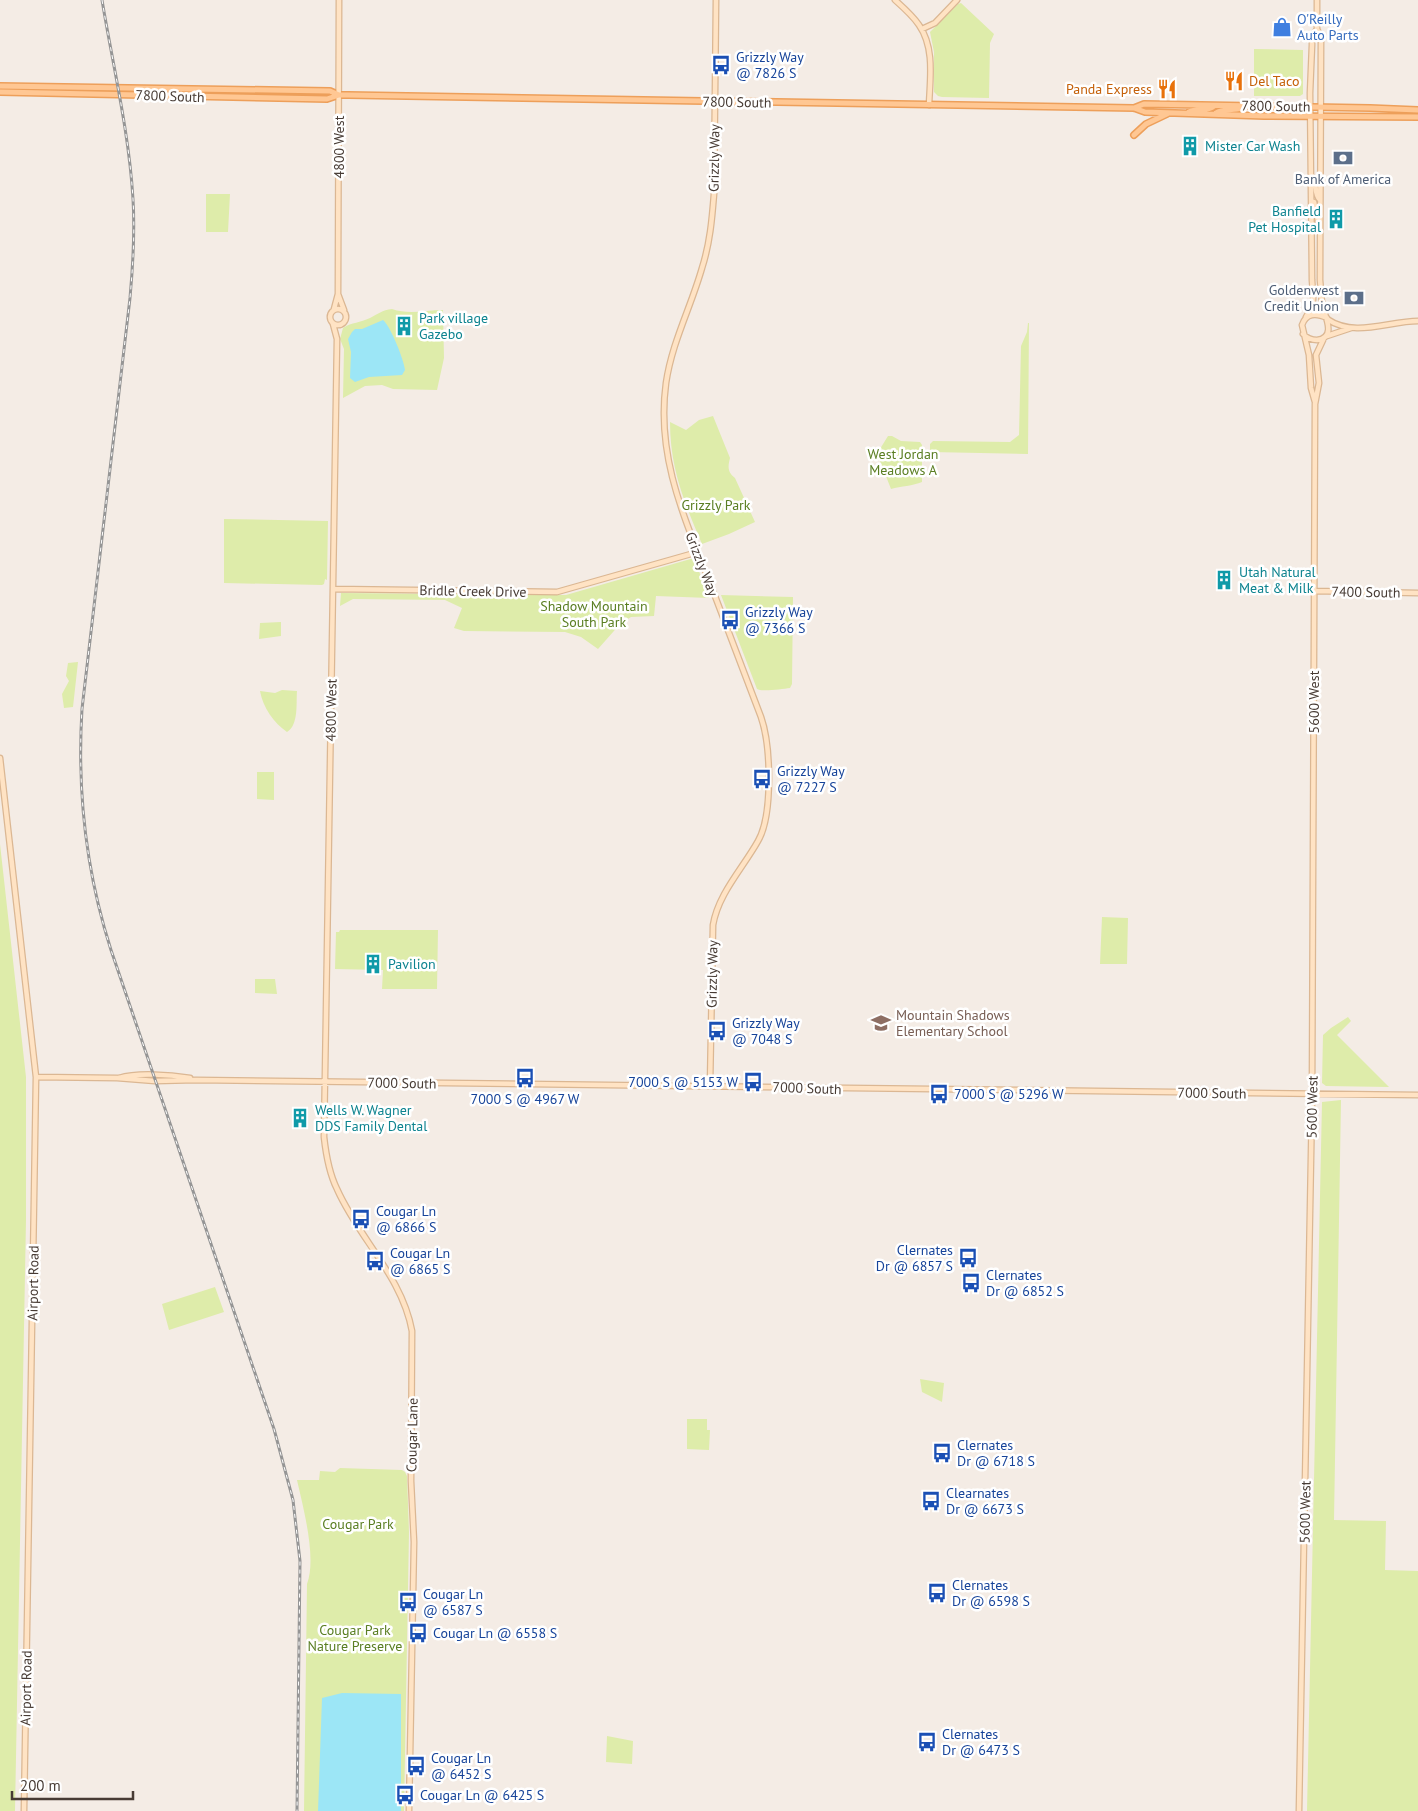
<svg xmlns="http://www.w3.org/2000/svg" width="1418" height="1811" font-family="'PT Sans',sans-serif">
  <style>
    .green { fill: #deecaa }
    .water { fill: #9ce6f6 }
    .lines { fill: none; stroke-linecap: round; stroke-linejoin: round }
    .secondary-casing { stroke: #dbb793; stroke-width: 7 }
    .primary-casing { stroke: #ed9f5a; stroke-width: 8 }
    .secondary { stroke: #ffe3c4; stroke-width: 4.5 }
    .primary { stroke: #ffc793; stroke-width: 5 }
    .rail-casing { stroke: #959595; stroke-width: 3 }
    .rail { stroke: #fff; stroke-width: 1; stroke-dasharray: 4; stroke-linecap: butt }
    .labels { text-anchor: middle; stroke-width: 5; stroke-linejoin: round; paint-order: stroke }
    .shop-label { font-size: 14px; fill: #366cbe; stroke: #fff; text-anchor: start }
    .transit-label { font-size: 14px; fill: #164399; stroke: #fff; text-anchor: start }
    .food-label { font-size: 14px; fill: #c56008; stroke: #fff; text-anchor: start }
    .street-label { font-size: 14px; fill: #473b34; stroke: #fff }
    .culture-label { font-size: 14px; fill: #0d838f; stroke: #fff; text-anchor: start }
    .service-label { font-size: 14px; fill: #4e5e75; stroke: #fff }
    .park-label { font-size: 14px; fill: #5a7e22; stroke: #fff }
    .education-label { font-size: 14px; fill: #785e54; stroke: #fff; text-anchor: start }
  </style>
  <rect width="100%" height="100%" fill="#f4ece5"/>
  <path class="green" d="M961 3 994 34 990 43 989 98 942 97 938 96 934 92V52L930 32 958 4Z
    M1254 49 1303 50V94L1300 96H1254Z
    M206 194H230L228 232H206Z
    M392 309C409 315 426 310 443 310L444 358 437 390 393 389 382 385 365 386 343 398 344 349 340 339 343 328C352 322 360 323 370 318 378 314 382 310 392 309Z
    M1028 323H1029L1028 454 930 452V444L933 441 1010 442 1019 435 1021 346 1027 332Z
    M713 416 730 458C728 466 727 472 735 478L755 522 729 534 702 544C684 502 670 468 670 422L686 430 699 420Z
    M888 436H892L901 441 920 442 922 445V482C913 486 901 486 891 489L880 461 875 457Z
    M224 519 328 521 327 580 325 579 324 584 322 585 224 583Z
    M694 558 709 598 656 596 654 616 631 617 621 623 598 649 581 637 565 632 464 631 454 628 462 608 445 600 353 599 340 606 341 593 566 595Z
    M721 595 793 597 792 684 790 688C782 689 762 692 757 689Z
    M281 622V636L259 639 260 623Z
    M78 662 73 707 64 708 62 694 69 681 66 676 68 663Z
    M282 690 297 691C296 703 299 725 287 732 274 723 263 708 260 691L275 693Z
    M257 772H274V800L257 799Z
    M0 844 26 1077V1220L15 1811H0Z
    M1102 917 1128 918 1127 964H1100Z
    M340 930H438L437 989H382L383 970 335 969 336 932H339Z
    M255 979H275L277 994 255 993Z
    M1348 1017 1351 1021 1337 1035 1389 1087 1326 1086 1322 1083 1323 1035 1331 1028Z
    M1341 1100 1334 1520 1386 1521 1385 1570 1418 1571V1811H1307L1322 1102Z
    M215 1287 224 1312 169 1330 162 1304Z
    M920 1379 944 1383 942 1402 922 1392Z
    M687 1419H707V1430H710L709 1450 687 1449Z
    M340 1468 402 1470 405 1472 407 1476 409 1532 404 1811H304L307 1584C317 1558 303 1507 297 1480H319L320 1471 335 1472Z
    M607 1736 633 1741 632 1764 606 1762Z"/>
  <path class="water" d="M383 320C391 327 404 360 405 370L402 375 369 377 355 382 350 378 351 352 348 339 352 332 355 329H362Z
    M342 1693 401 1694V1811H318L322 1698Z"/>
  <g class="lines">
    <defs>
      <path id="secondary" d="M339 0 338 294 344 310
        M895 0C904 8 913 16 919 25 935 48 930 79 929 105
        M922 29 935 23 957 0
        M1312 176C1318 184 1313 193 1320 200
        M1314 202 1318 221
        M330 317a8 8 0 1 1 16 0a8 8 0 1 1-16 0Z
        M334 309 338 294
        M1306 317C1316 301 1313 297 1312 280L1310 93 1312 45V36L1317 29V0
        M1327 319C1355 338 1388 321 1418 321
        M333 324 337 339 324 1137C326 1155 329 1173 337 1189 359 1239 402 1276 412 1331L411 1481 414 1542 409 1811
        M1303 334C1307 338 1312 340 1317 340 1336 338 1326 318 1323 308 1321 299 1321 289 1320 280L1321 37 1317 29
        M1327 336 1351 328
        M1315 402 1311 388 1309 355 1302 325C1306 313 1316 313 1327 318
        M333 589 557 592 698 552
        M1314 591 1418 593
        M0 758 36 1077 24 1811
        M36 1077 117 1078 155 1081 196 1080 1418 1095
        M119 1078C138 1072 171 1075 190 1078
        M710 1086 713 925C718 894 743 868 758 841 773 815 771 746 761 717 744 673 727 628 710 583 684 517 656 456 666 383 672 342 691 307 702 268 710 243 712 219 714 194L716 0
        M1299 1811 1312 1102 1315 404 1319 383 1316 355 1324 338"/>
      <path id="primary" d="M0 86 330 91 339 95
        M0 92 327 99 339 95H348L1134 108 1145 112 1264 116 1418 117
        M1134 108 1144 104 1370 108 1418 110
        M1189 112C1197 108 1207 112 1214 106
        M1216 113C1223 108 1233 111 1241 108
        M1134 135 1146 124 1167 114"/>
    </defs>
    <use href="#secondary" class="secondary-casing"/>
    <use href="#primary" class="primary-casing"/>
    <use href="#secondary" class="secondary"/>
    <use href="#primary" class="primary"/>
    <defs>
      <path id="rail" d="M102 0C113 66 129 132 133 199 135 232 133 265 130 298L82 709C77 791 86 872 111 950L274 1429 293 1500 300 1561 297 1811"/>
    </defs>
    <use href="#rail" class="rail-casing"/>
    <use href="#rail" class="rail"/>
  </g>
  <defs>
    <symbol id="shop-bare" viewBox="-9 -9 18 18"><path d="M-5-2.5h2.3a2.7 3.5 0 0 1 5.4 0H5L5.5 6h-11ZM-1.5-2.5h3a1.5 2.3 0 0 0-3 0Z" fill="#3f7fe0" stroke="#fff" stroke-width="2.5" paint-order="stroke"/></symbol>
    <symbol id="bus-bare" viewBox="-9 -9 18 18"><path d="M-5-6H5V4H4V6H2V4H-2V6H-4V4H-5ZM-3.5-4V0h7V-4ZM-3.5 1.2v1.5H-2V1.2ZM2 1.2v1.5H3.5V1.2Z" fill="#1a4fb4" stroke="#fff" stroke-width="2.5" paint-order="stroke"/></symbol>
    <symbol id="restaurant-bare" viewBox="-9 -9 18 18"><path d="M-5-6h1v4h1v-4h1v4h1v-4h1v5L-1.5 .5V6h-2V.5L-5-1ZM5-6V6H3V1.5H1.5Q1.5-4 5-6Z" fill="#e8710a" stroke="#fff" stroke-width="2.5" paint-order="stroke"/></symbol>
    <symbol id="building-bare" viewBox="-9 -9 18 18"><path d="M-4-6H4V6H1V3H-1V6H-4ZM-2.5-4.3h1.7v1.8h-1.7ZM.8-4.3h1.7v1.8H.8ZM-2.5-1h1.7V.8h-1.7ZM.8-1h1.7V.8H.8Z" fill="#0f9aa8" stroke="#fff" stroke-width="2.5" paint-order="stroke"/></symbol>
    <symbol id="bank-bare" viewBox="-9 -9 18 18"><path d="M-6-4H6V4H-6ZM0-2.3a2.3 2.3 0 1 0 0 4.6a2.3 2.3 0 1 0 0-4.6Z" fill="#5c6f8a" stroke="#fff" stroke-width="2.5" paint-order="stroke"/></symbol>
    <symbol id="school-bare" viewBox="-9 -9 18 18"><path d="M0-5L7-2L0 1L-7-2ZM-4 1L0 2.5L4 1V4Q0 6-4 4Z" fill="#8d6e63" stroke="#fff" stroke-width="2.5" paint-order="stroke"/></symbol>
  </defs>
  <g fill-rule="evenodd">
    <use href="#shop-bare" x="1268" y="13" width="28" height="28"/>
    <use href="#bus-bare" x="707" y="51" width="28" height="28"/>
    <use href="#restaurant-bare" x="1220" y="67" width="28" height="28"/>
    <use href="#restaurant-bare" x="1153" y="75" width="28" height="28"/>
    <use href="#building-bare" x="1176" y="132" width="28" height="28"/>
    <use href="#bank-bare" x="1329" y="144" width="28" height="28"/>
    <use href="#building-bare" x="1322" y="205" width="28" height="28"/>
    <use href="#bank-bare" x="1340" y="284" width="28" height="28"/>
    <use href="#building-bare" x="390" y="312" width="28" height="28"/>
    <use href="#building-bare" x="1210" y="566" width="28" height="28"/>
    <use href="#bus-bare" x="716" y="606" width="28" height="28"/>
    <use href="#bus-bare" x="748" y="765" width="28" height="28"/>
    <use href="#building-bare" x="359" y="950" width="28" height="28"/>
    <use href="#school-bare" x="867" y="1009" width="28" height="28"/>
    <use href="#bus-bare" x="703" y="1017" width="28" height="28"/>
    <use href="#bus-bare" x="511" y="1064" width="28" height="28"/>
    <use href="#bus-bare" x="739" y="1068" width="28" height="28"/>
    <use href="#bus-bare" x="925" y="1080" width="28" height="28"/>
    <use href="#building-bare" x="286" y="1104" width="28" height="28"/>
    <use href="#bus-bare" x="347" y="1205" width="28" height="28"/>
    <use href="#bus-bare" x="954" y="1244" width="28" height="28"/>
    <use href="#bus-bare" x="361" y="1247" width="28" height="28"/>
    <use href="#bus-bare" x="957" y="1269" width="28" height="28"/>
    <use href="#bus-bare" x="928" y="1439" width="28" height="28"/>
    <use href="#bus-bare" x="917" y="1487" width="28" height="28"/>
    <use href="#bus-bare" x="923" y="1579" width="28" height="28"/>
    <use href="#bus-bare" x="394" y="1588" width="28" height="28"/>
    <use href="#bus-bare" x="404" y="1619" width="28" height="28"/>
    <use href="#bus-bare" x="913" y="1728" width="28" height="28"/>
    <use href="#bus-bare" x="402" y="1752" width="28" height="28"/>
    <use href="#bus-bare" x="391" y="1781" width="28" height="28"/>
  </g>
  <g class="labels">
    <g class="shop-label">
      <text x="1297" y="24">O'Reilly<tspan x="1297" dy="16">Auto Parts</tspan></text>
    </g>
    <g class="transit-label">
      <text x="736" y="62">Grizzly Way<tspan x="736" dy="16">@ 7826 S</tspan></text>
      <text x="745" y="617">Grizzly Way<tspan x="745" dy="16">@ 7366 S</tspan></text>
      <text x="777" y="776">Grizzly Way<tspan x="777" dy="16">@ 7227 S</tspan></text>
      <text x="732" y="1028">Grizzly Way<tspan x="732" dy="16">@ 7048 S</tspan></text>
      <text x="738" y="1087" text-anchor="end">7000 S @ 5153 W</text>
      <text x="954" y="1099">7000 S @ 5296 W</text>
      <text x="525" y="1104" text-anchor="middle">7000 S @ 4967 W</text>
      <text x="376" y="1216">Cougar Ln<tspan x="376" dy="16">@ 6866 S</tspan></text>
      <text x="953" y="1255" text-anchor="end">Clernates<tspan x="953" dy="16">Dr @ 6857 S</tspan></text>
      <text x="390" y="1258">Cougar Ln<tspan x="390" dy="16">@ 6865 S</tspan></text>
      <text x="986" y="1280">Clernates<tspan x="986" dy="16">Dr @ 6852 S</tspan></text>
      <text x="957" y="1450">Clernates<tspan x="957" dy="16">Dr @ 6718 S</tspan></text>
      <text x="946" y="1498">Clearnates<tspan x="946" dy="16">Dr @ 6673 S</tspan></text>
      <text x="952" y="1590">Clernates<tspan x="952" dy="16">Dr @ 6598 S</tspan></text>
      <text x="423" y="1599">Cougar Ln<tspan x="423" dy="16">@ 6587 S</tspan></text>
      <text x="433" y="1638">Cougar Ln @ 6558 S</text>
      <text x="942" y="1739">Clernates<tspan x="942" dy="16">Dr @ 6473 S</tspan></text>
      <text x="431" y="1763">Cougar Ln<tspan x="431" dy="16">@ 6452 S</tspan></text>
      <text x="420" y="1800">Cougar Ln @ 6425 S</text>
    </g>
    <g class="food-label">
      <text x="1249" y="86">Del Taco</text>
      <text x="1152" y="94" text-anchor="end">Panda Express</text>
    </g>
    <g class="street-label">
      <text transform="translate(170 96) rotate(2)" y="5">7800 South</text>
      <text transform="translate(737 102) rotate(1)" y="5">7800 South</text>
      <text transform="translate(1276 106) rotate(1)" y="5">7800 South</text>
      <text transform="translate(339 147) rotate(-90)" y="5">4800 West</text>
      <text transform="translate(714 158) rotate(-89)" y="5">Grizzly Way</text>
      <text transform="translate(702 564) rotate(69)" y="5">Grizzly Way</text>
      <text transform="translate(473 591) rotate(1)" y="5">Bridle Creek Drive</text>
      <text transform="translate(1366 592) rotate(1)" y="5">7400 South</text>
      <text transform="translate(1314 702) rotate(-90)" y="5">5600 West</text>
      <text transform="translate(331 710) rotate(-89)" y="5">4800 West</text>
      <text transform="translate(712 974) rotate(-89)" y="5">Grizzly Way</text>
      <text transform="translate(402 1083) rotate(1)" y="5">7000 South</text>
      <text transform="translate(807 1088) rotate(2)" y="5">7000 South</text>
      <text transform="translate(1212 1093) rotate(1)" y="5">7000 South</text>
      <text transform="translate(1312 1107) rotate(-89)" y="5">5600 West</text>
      <text transform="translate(33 1283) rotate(-89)" y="5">Airport Road</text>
      <text transform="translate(412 1435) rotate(-89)" y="5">Cougar Lane</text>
      <text transform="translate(1305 1512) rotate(-89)" y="5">5600 West</text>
      <text transform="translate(26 1688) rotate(-89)" y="5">Airport Road</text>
    </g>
    <g class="culture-label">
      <text x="1205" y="151">Mister Car Wash</text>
      <text x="1321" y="216" text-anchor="end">Banfield<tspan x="1321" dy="16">Pet Hospital</tspan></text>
      <text x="419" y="323">Park village<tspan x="419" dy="16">Gazebo</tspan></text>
      <text x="1239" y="577">Utah Natural<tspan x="1239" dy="16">Meat &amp; Milk</tspan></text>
      <text x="388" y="969">Pavilion</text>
      <text x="315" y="1115">Wells W. Wagner<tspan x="315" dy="16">DDS Family Dental</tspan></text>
    </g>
    <g class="service-label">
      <text x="1343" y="184">Bank of America</text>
      <text x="1339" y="295" text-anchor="end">Goldenwest<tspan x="1339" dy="16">Credit Union</tspan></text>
    </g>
    <g class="park-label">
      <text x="903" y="459">West Jordan<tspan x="903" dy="16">Meadows A</tspan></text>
      <text x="716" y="510">Grizzly Park</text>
      <text x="594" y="611">Shadow Mountain<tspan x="594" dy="16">South Park</tspan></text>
      <text x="358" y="1529">Cougar Park</text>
      <text x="355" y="1635">Cougar Park<tspan x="355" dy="16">Nature Preserve</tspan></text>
    </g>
    <g class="education-label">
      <text x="896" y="1020">Mountain Shadows<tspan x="896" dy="16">Elementary School</tspan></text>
    </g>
  </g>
  <path d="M12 1791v8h121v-8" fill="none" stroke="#473b34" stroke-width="2.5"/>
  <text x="20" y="1791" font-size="15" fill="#473b34" stroke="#ffffff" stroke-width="4" paint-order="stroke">200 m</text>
</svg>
